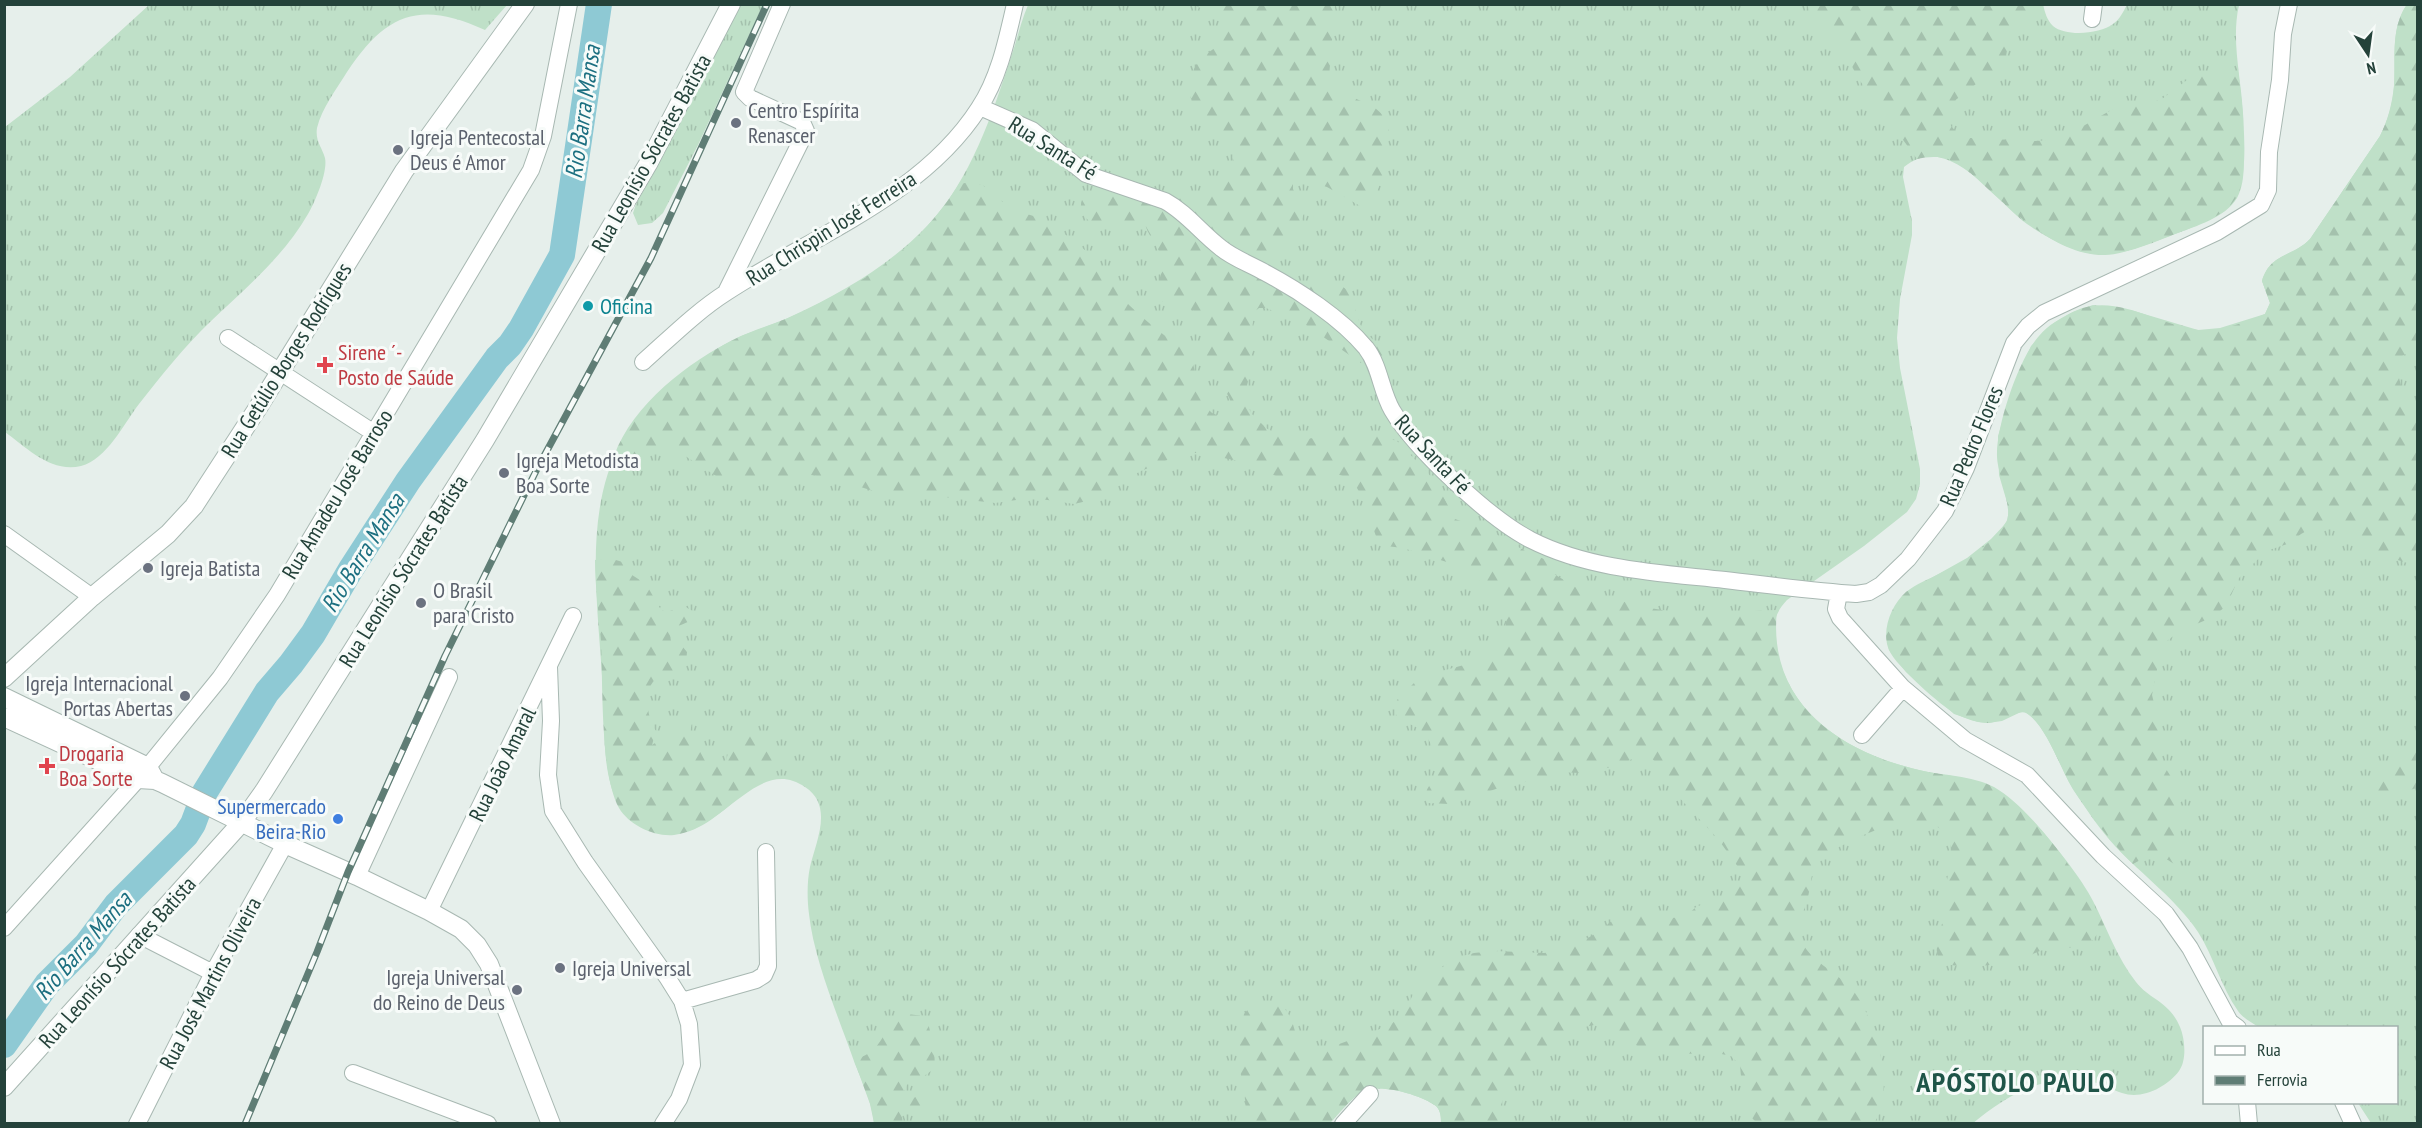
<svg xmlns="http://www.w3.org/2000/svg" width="2422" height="1128" font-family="'PT Sans Narrow',sans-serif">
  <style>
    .grass { fill: url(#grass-tufts) }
    .forest { fill: url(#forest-firs) }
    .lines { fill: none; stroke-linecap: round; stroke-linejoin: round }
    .river { stroke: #8ec9d4; stroke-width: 26 }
    .minor-casing { stroke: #a8b8b2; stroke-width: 18 }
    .tertiary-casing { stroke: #a8b8b2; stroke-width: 20 }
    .minor { stroke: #fff; stroke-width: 16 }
    .tertiary { stroke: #fff; stroke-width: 18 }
    .rail-casing { stroke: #5f7d75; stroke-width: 7 }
    .rail { stroke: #f7fbf9; stroke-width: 4.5; stroke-dasharray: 14; stroke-linecap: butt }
    .worship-dot { fill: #6b7280; stroke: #f7fbf9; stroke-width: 2 }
    .culture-dot { fill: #0f9aa8; stroke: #f7fbf9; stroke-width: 2 }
    .health-dot { fill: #e0444e; stroke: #f7fbf9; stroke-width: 2 }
    .shop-dot { fill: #3f7fe0; stroke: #f7fbf9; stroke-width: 2 }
    .labels { text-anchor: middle; stroke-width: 6; stroke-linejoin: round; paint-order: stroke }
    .worship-label { font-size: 22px; fill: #5b616d; stroke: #f7fbf9; text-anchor: start }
    .street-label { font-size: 22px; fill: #24423a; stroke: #f7fbf9 }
    .culture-label { font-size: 22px; fill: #0d838f; stroke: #f7fbf9; text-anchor: start }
    .health-label { font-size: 22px; fill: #be3a42; stroke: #f7fbf9; text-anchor: start }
    .shop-label { font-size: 22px; fill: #366cbe; stroke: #f7fbf9; text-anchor: end }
    .water-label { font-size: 24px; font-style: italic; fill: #1c6f80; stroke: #f7fbf9 }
    .district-label { font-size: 28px; font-weight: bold; letter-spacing: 1.5px; fill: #1f5548; stroke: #f7fbf9 }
  </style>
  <defs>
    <pattern id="grass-tufts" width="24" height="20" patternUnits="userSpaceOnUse" patternTransform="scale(1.5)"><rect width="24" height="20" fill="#bfe0c8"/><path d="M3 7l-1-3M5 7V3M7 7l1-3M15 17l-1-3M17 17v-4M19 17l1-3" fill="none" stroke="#a4c1ad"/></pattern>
    <pattern id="forest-firs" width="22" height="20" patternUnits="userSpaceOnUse" patternTransform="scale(1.5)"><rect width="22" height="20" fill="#bfe0c8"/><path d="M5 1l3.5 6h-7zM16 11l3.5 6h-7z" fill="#a4c1ad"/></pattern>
  </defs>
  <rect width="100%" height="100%" fill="#e6efeb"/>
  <path class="grass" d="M2043 4C2045 13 2047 20 2053 26 2066 37 2100 34 2113 24 2120 19 2123 12 2127 5H2239C2231 40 2241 77 2243 113 2244 125 2242 137 2243 149 2244 165 2245 183 2237 198 2225 218 2196 226 2175 234 2149 243 2117 259 2088 253 2068 249 2044 236 2027 224 1995 201 1949 130 1904 167L1903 177 1912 221V235L1900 299 1897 338 1900 368 1920 469V484L1916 499 1907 512 1864 546 1787 600C1769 619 1773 635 1779 659 1797 723 1858 756 1919 770 1947 777 1977 776 2002 793 2030 813 2077 870 2093 901 2107 928 2117 958 2136 982 2150 1000 2169 1001 2180 1027 2185 1039 2187 1060 2179 1071 2167 1087 2142 1100 2122 1093 2112 1090 2103 1084 2093 1082 2082 1079 2071 1079 2061 1080 2025 1084 1999 1102 1972 1124L1441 1123C1441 1118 1441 1111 1436 1106 1422 1095 1380 1083 1364 1091 1351 1097 1339 1114 1330 1123H874C872 1103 863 1083 855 1064 839 1018 814 961 809 914 807 899 807 881 810 867 816 841 834 806 805 787 752 750 715 854 650 831 597 812 606 738 603 692 597 577 571 461 675 379 695 363 717 347 741 336 758 329 776 324 792 316 842 293 890 265 928 225 971 179 992 115 1011 57 1017 40 1021 21 1028 5Z
    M149 5H507L485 30C420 0 386 13 347 72 336 90 322 108 317 128 315 141 322 147 325 158 328 172 315 202 308 214 283 257 246 288 210 322 185 346 161 376 139 404 123 425 107 459 81 466 51 473 27 448 5 432V127L70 77Z
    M737 5H763L698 145 663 213 652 223 638 225 633 213 636 204Z
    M2407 5H2417V1123H2371L2358 1103 2396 1102V1028L2259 1027C2252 1023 2243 1018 2238 1011 2221 987 2214 957 2198 932 2177 900 2142 875 2115 846 2100 830 2087 810 2074 791 2060 769 2046 722 2023 711L2002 721 1988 723 1978 722 1954 714 1906 672 1889 650 1886 637 1891 615 1906 592 1967 558 1991 539 2007 522 2009 509 1999 475 1998 436 2014 384 2031 346 2054 323 2073 312 2093 305 2134 311 2198 330 2220 328 2265 314 2270 303 2262 281C2270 253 2293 257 2310 239L2380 136C2388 120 2393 104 2394 86 2396 60 2390 28 2407 5Z"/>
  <path class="forest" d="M2407 4 2418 5V348L2402 356 2396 367 2405 400 2417 420V566L2385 556 2343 527 2326 524 2314 527 2301 534 2290 543 2266 551 2239 578 2226 606 2213 617 2180 631 2168 640 2161 650 2152 695 2157 715 2161 761 2185 799 2173 808 2181 827 2177 866 2168 860 2151 854 2133 864C2109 840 2089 814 2072 787 2060 768 2045 723 2026 713 2019 709 2000 722 1989 723 1978 723 1966 719 1956 714 1942 707 1895 665 1889 650 1881 631 1891 605 1906 592 1916 584 1929 579 1941 573 1964 562 1992 545 2006 522 2014 510 1997 473 1997 456 1996 426 2019 358 2039 336 2048 325 2062 317 2075 311 2117 292 2158 326 2199 330 2221 332 2246 322 2265 314L2270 303 2262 281C2270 253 2293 257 2310 239L2380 136C2388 120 2392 104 2394 86 2396 60 2390 28 2407 4Z
    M1195 5H1335L1329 77 1339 91 1374 107 1383 115 1389 129 1387 166 1369 211 1327 187 1293 177V189L1304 213C1296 236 1284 262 1257 262L1283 286C1302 285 1340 275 1350 294 1355 304 1356 316 1361 326 1367 338 1381 342 1385 355L1381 361 1361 363 1306 325 1266 308H1259L1254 312 1251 339 1252 367 1244 396 1251 413 1266 428 1280 436 1293 440 1356 434 1380 436 1397 441 1428 473 1439 488 1455 519 1492 532 1527 552 1544 559 1554 574 1584 592 1650 608 1686 614 1777 610C1767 702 1838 751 1919 770 1943 776 1971 775 1994 787 2033 809 2086 884 2104 925L2089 945C2076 949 2061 947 2047 949 2036 951 2027 958 2016 960 1992 966 1965 969 1941 963 1932 947 1939 936 1943 920 1945 909 1944 898 1946 888 1947 875 1953 860 1951 847 1950 841 1944 832 1939 828 1916 808 1831 843 1816 866 1811 872 1811 884 1809 892 1807 907 1794 926 1801 940 1809 960 1836 972 1850 987 1875 1014 1897 1092 1874 1123H1757L1751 1117 1743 1099 1740 1065 1731 1056 1717 1053 1680 1054 1642 1049 1611 1029 1594 1025 1580 1028 1537 1062 1522 1071 1507 1089 1499 1110 1498 1123H1441C1441 1118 1441 1111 1436 1106 1422 1095 1380 1083 1364 1091 1351 1097 1339 1114 1330 1123H1255L1246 1105 1238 1058 1242 1025 1244 1014 1250 1007 1258 1003H1281L1291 1018 1298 1041 1306 1047 1323 1050 1388 1026 1401 1017 1420 982 1456 958 1474 953 1494 951 1544 953 1571 948 1603 929 1610 922 1635 911H1649L1669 918 1685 917 1696 907 1725 895 1746 878 1718 839 1676 794 1658 765 1646 752 1618 766 1580 773 1558 772 1538 780 1507 785 1459 802 1449 804 1428 803C1423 787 1430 789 1434 777 1439 763 1433 742 1422 731 1415 725 1405 723 1397 717L1395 711 1397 700 1415 682 1427 675 1486 659 1495 653 1506 625V612L1490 590 1475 577 1456 565 1403 548 1386 546 1377 539 1363 499 1357 488 1348 478 1337 474 1310 479H1283L1271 474 1263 467 1248 463 1200 453H1184L1141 471 1087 501 1074 504 1041 499H1023L995 503 943 497 920 490 901 494H883L832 478 810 475 731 480 716 476 673 448 647 452 636 459 624 460 614 456C633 404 688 362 737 338 753 330 771 325 788 318 808 310 827 299 846 289 891 265 932 228 959 184 988 178 988 194 1009 206 1019 213 1032 214 1042 220 1062 231 1085 248 1100 265 1111 277 1118 293 1129 305 1140 315 1152 326 1164 335 1173 341 1182 345 1189 354 1197 365 1199 418 1221 415 1250 410 1209 373 1206 364 1200 348 1212 331 1200 316 1189 304 1172 306 1158 300 1155 286 1163 275 1162 262 1162 250 1150 239 1146 227 1142 226 1136 223 1132 223 1114 223 1097 235 1083 214 1081 210 1080 204 1082 200 1085 194 1092 193 1098 192L1176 201 1189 193 1216 189 1228 181 1232 169 1233 154 1226 143 1211 130 1188 93 1194 69 1200 58 1215 48 1221 40 1222 27 1218 18Z
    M1807 5H2035L2013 29 2005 58 1994 70 1953 102 1947 113 1951 126 1958 134 1970 138 2035 141 2050 140 2064 137 2113 109 2150 103 2162 99 2187 80 2217 72 2238 71C2242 100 2252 178 2234 201 2223 216 2204 222 2188 229 2167 237 2126 255 2105 255 2061 256 2019 217 1988 189 1976 178 1964 165 1948 159 1938 156 1926 157 1917 159L1858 78 1842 47 1818 27Z
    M609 558 626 563 632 575 646 584 661 610 667 612 684 606 694 612V617C686 627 667 624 671 641L682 646 687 652 686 663C678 672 666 671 657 678 642 689 647 718 656 731L652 745 684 724 692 722 690 733 705 761 719 764 726 761 731 741 740 735H749L769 749 777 761 774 776C764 783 752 786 743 794 721 812 703 831 674 835 654 837 629 825 619 808 600 774 603 683 601 641 599 614 595 587 595 560Z
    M2417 746V788C2398 793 2381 805 2369 782 2378 766 2402 758 2417 746Z
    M907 1014 924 1016 927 1019 934 1047 935 1068 924 1076 908 1082 904 1092 905 1096 911 1099 928 1091 933 1092 934 1104C925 1113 897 1101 903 1123H874L870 1104 854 1060C862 1057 869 1054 875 1048 887 1035 888 1020 907 1014Z"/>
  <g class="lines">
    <path class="river" d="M4 1045 47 984 86 945 116 905 186 835 193 824 205 792 267 692 291 664 313 634 351 569 408 481 497 358 510 345 521 329 562 255 599 4"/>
    <defs>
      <path id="minor" d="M2092 19 2094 4
        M980 107 1032 130 1086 174 1165 201C1187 213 1201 233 1221 248 1233 258 1250 264 1264 272 1298 290 1341 318 1366 348 1380 366 1381 391 1392 410 1415 449 1490 519 1531 540 1590 570 1661 573 1725 580 1769 585 1813 591 1856 594L1869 592 1881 585 1908 559 1945 511 1966 468 2014 343 2028 326 2044 313 2217 232 2261 205 2268 190 2269 152 2280 80 2283 34 2289 4
        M726 292 806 131 802 122 750 98 744 92 782 4
        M228 338 374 433
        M643 362C670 338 697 311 727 292 812 236 922 197 979 108 999 78 1007 39 1015 4
        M4 534 92 597
        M1839 593 1836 609 1840 618 1903 688 1965 740 2027 775 2103 856 2166 914 2190 948 2230 1022 2238 1028
        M549 667 551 721 548 775 553 811 585 862 667 977 682 1001 689 1024 692 1065 679 1099 663 1124
        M1862 735 1903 688
        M357 876 449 677
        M429 911 573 616
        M4 928 138 779 220 678 277 595 531 170 543 136 569 4
        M139 935 213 973
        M682 1001 756 980 764 975 768 966 766 852
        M353 1073 488 1124
        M2247 1102 2249 1124
        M2343 1102 2353 1124
        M137 1124 213 973 285 844
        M1343 1124 1370 1094"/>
      <path id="tertiary" d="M4 678 92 597 168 534 194 506 259 406 404 171 525 4
        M4 697 148 767 155 780
        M4 717 138 779 155 780 162 783 285 844 357 876 429 911 461 929 477 945 489 964 551 1124
        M4 1087 242 822 264 791 485 440 648 164 731 4"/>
    </defs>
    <use href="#minor" class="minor-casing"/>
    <use href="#tertiary" class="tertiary-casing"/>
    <use href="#minor" class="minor"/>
    <use href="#tertiary" class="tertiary"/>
    <defs>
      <path id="rail" d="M245 1124 317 952 348 872 445 656 537 469 651 258 767 4"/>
    </defs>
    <use href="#rail" class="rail-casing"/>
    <use href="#rail" class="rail"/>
  </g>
  <g class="worship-dot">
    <circle cx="736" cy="123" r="6"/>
    <circle cx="398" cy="150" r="6"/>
    <circle cx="504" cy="473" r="6"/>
    <circle cx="148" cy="568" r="6"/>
    <circle cx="421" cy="603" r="6"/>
    <circle cx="185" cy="696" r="6"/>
    <circle cx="560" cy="968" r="6"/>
    <circle cx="517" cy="990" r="6"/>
  </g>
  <circle class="culture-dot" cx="588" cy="306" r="6"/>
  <g class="health-dot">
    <path d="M322 356h6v6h6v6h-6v6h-6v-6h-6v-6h6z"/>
    <path d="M44 757h6v6h6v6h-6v6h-6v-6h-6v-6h6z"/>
  </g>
  <circle class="shop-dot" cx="338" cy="819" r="6"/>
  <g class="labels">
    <g class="worship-label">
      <text x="748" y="118">Centro Espírita<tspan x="748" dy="25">Renascer</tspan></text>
      <text x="410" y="145">Igreja Pentecostal<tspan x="410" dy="25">Deus é Amor</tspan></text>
      <text x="516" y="468">Igreja Metodista<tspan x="516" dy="25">Boa Sorte</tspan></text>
      <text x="160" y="576">Igreja Batista</text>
      <text x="433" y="598">O Brasil<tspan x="433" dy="25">para Cristo</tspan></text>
      <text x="173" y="691" text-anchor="end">Igreja Internacional<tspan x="173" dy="25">Portas Abertas</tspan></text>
      <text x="572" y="976">Igreja Universal</text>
      <text x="505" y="985" text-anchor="end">Igreja Universal<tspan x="505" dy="25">do Reino de Deus</tspan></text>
    </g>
    <g class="street-label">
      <text transform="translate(1053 148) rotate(32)" y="8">Rua Santa Fé</text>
      <text transform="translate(651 153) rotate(-61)" y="8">Rua Leonísio Sócrates Batista</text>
      <text transform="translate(831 228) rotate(-32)" y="8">Rua Chrispin José Ferreira</text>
      <text transform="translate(286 360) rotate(-58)" y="8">Rua Getúlio Borges Rodrigues</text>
      <text transform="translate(1971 446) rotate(-67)" y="8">Rua Pedro Flores</text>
      <text transform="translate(1433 454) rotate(47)" y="8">Rua Santa Fé</text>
      <text transform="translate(337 494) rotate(-59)" y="8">Rua Amadeu José Barroso</text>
      <text transform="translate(403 571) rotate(-58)" y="8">Rua Leonísio Sócrates Batista</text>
      <text transform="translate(502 764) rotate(-64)" y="8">Rua João Amaral</text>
      <text transform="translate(117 962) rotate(-48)" y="8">Rua Leonísio Sócrates Batista</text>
      <text transform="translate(210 983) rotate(-62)" y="8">Rua José Martins Oliveira</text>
    </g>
    <g class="culture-label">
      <text x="600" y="314">Oficina</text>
    </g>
    <g class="health-label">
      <text x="338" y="360">Sirene ´-<tspan x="338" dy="25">Posto de Saúde</tspan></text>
      <text x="59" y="761">Drogaria<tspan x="59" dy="25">Boa Sorte</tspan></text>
    </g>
    <g class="shop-label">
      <text x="326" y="814">Supermercado<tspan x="326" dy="25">Beira-Rio</tspan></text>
    </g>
    <g class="water-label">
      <text transform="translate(583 112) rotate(-82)" y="8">Rio Barra Mansa</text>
      <text transform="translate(363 553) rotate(-58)" y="8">Rio Barra Mansa</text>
      <text transform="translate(83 946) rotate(-49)" y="8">Rio Barra Mansa</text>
    </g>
    <g class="district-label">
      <text x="2016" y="1092">APÓSTOLO PAULO</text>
    </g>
  </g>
  <rect width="2422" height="1128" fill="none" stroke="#24423a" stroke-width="12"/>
  <rect x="2203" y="1026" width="195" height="78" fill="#f7fbf9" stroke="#a3b1ad" stroke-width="1.5"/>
  <rect x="2215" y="1046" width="30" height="9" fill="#ffffff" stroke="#a3b1ad" stroke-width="1.5"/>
  <text x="2257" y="1056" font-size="18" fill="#24423a">Rua</text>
  <rect x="2215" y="1076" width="30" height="9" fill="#5f7d75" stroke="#a3b1ad" stroke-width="1.5"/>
  <text x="2257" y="1086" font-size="18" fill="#24423a">Ferrovia</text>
  <g transform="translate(2368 54) rotate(167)" stroke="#f7fbf9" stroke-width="4.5" paint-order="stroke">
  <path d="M0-4.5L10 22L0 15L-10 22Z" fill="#24423a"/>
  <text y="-9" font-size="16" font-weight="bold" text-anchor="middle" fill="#24423a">N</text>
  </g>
</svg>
